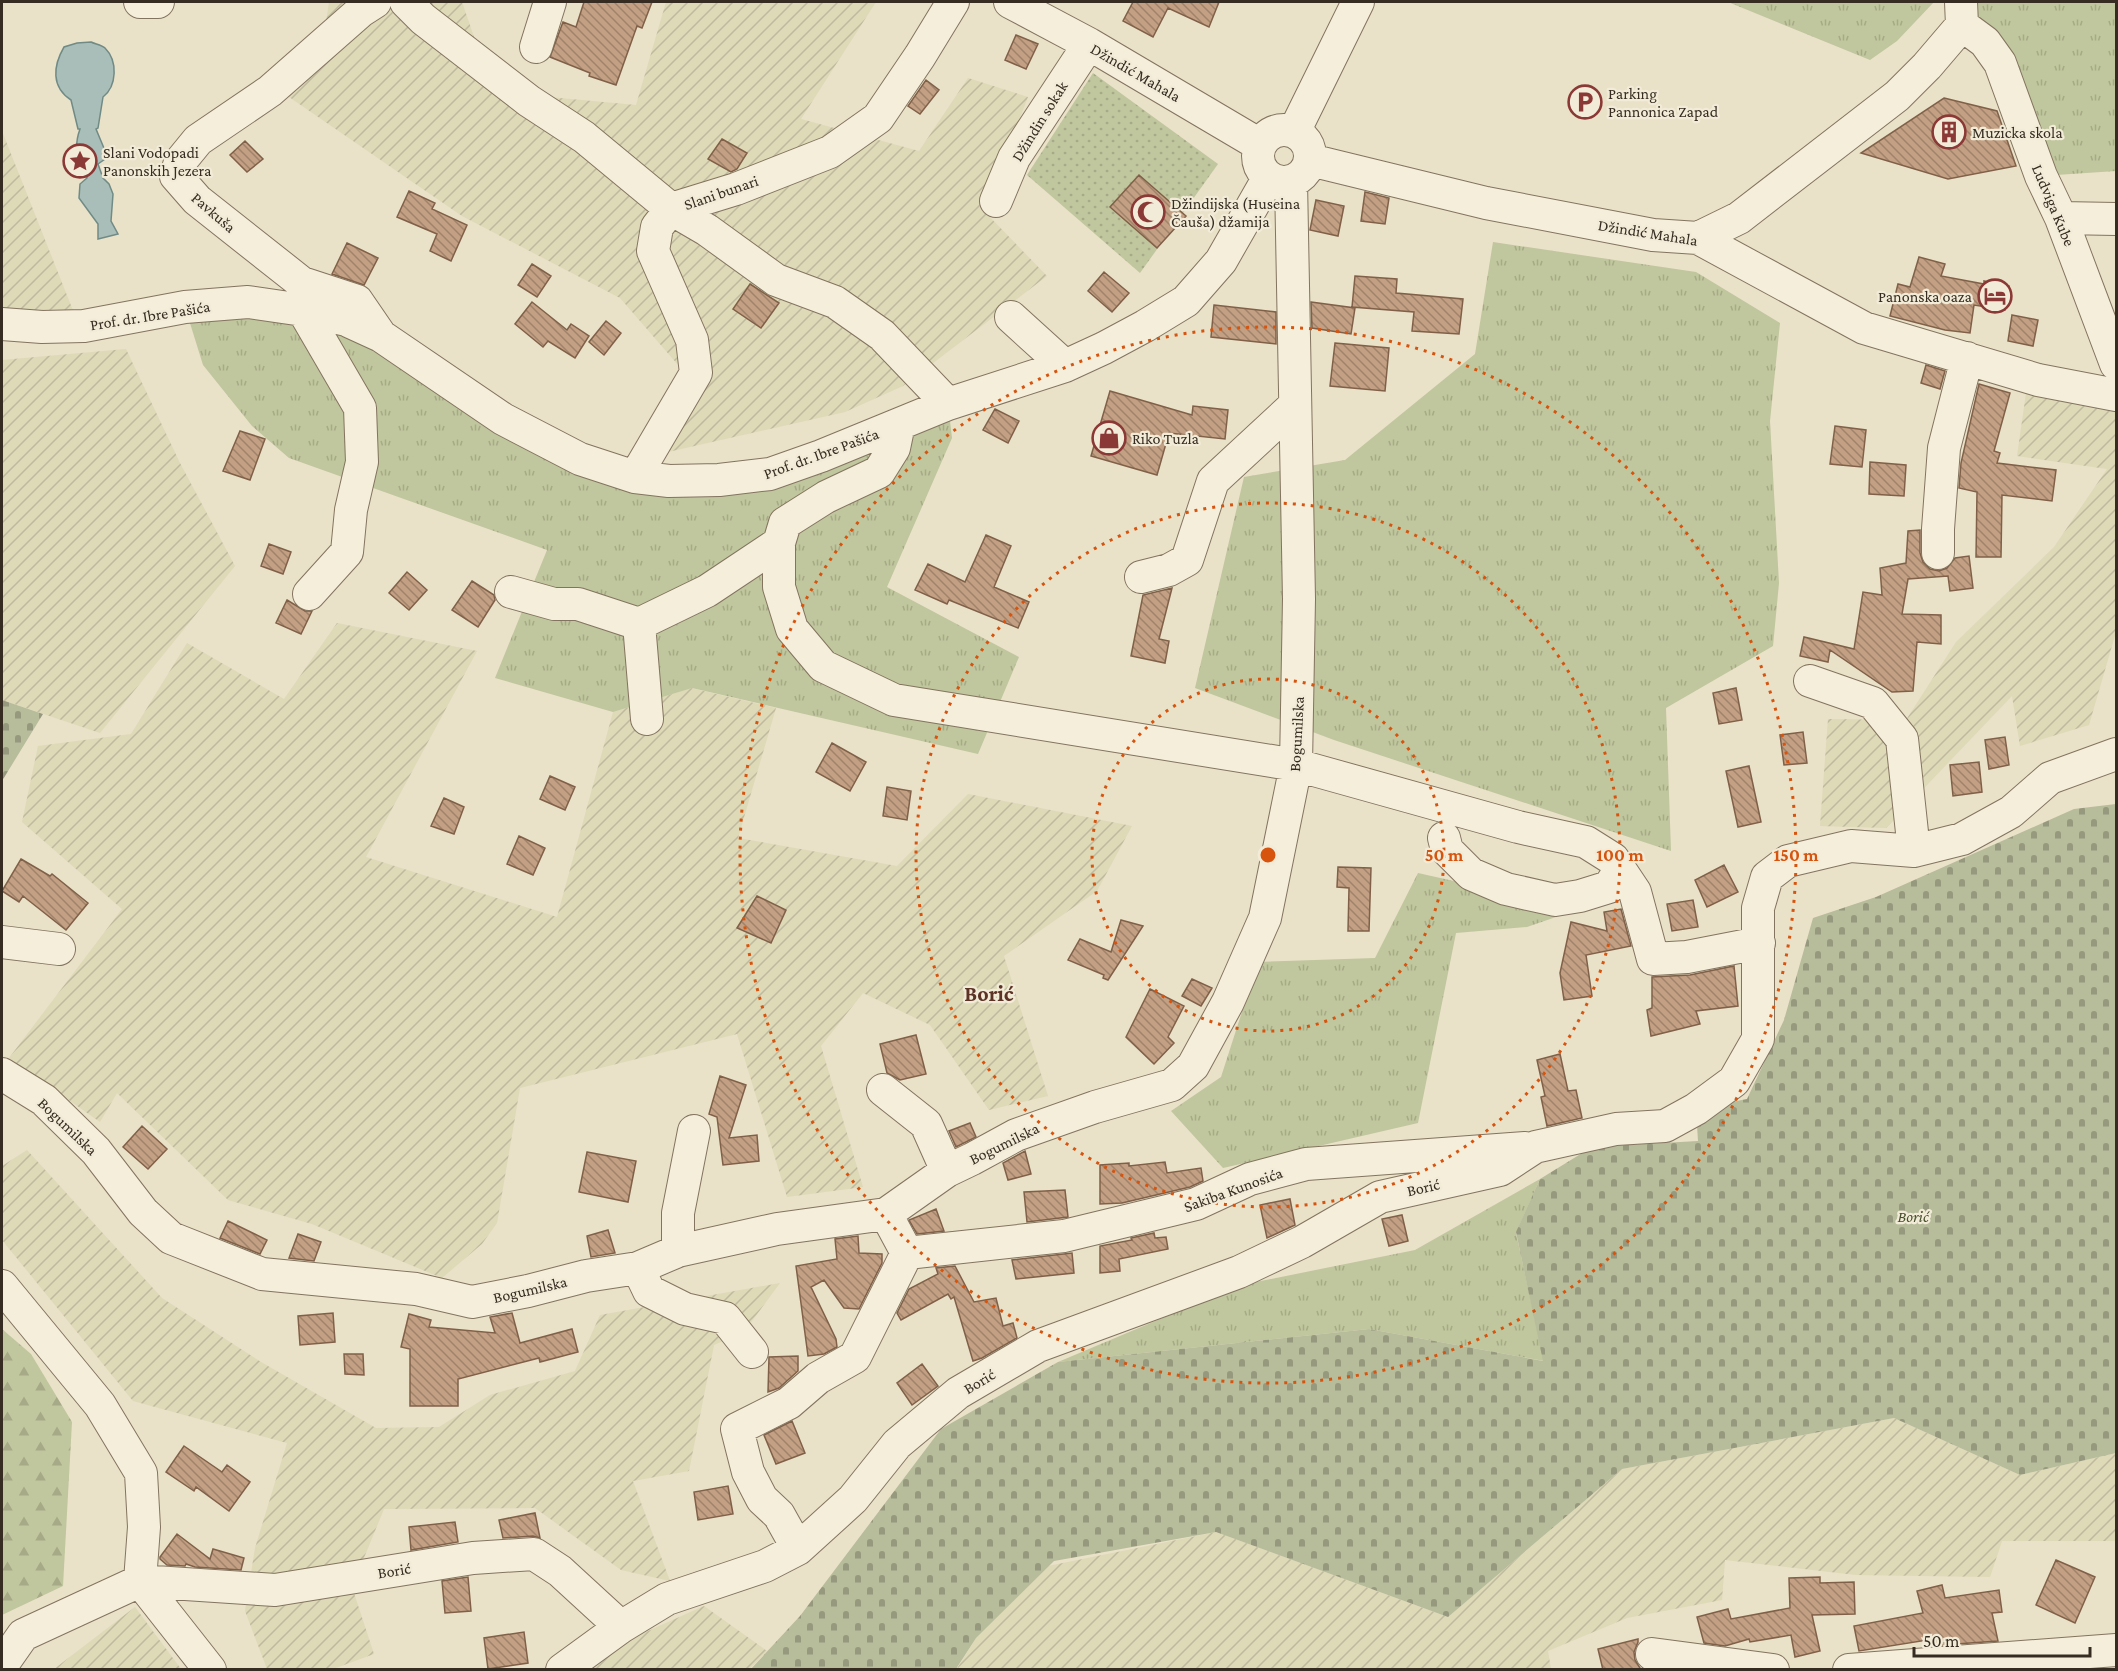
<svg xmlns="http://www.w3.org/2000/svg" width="2118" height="1671" font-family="'Crimson Pro',serif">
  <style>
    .farmland { fill: url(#farmland-furrows) }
    .grass { fill: url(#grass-tufts) }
    .forest { fill: url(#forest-firs) }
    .cemetery { fill: url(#cemetery-stones) }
    .park { fill: url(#park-dots) }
    .water { fill: #a9beb8; stroke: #708b86; stroke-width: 1.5 }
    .building { fill: url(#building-back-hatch); stroke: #806048; stroke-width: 1.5 }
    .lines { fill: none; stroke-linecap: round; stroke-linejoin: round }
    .minor-casing { stroke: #83745f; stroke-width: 34 }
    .minor { stroke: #f5eedb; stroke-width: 32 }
    .ring { fill: none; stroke: #d6540e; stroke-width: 3; stroke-dasharray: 3 6 }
    .labels { text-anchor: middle; stroke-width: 4.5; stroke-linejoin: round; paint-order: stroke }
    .street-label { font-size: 16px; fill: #362c21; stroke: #f2ebd7 }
    .poi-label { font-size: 16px; fill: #362c21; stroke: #f2ebd7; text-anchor: start }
    .park-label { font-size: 16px; font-style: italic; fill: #454f2a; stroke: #f2ebd7 }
    .district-label { font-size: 22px; font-weight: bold; fill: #5d3326; stroke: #f2ebd7 }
    .centre { fill: #d6540e; stroke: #f2ebd7; stroke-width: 3 }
    .ring-label { font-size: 18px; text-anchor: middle; font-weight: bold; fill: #d6540e; stroke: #f2ebd7; stroke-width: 4.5; stroke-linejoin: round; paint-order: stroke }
  </style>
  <defs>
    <pattern id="farmland-furrows" width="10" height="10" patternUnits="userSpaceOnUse" patternTransform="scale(1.5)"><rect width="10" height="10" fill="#ded9b7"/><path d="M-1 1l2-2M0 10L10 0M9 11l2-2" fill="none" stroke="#bfba9d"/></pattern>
    <pattern id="grass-tufts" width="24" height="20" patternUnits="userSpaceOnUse" patternTransform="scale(1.5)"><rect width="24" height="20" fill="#c0c69d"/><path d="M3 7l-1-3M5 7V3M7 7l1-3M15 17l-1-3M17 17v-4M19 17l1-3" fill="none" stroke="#a6aa87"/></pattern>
    <pattern id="forest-firs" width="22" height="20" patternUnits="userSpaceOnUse" patternTransform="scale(1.5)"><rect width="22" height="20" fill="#c0c69d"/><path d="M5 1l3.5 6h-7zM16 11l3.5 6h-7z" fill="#a6aa87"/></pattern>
    <pattern id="cemetery-stones" width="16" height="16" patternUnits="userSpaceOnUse" patternTransform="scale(1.5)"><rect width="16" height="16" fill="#b7bc9b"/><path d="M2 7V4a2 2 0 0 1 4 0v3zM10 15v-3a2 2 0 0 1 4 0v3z" fill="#96997e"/></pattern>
    <pattern id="park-dots" width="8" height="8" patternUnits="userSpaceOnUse" patternTransform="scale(1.5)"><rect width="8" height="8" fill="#c0c69d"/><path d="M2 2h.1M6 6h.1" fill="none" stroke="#a6aa87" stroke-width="1.8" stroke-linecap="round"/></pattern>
    <pattern id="building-back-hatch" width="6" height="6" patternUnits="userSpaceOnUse" patternTransform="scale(1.5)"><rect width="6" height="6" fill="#c3a083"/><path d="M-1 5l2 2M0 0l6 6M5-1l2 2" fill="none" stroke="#9f836b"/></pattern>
  </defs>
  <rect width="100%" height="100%" fill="#e9e1c8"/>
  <path class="farmland" d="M329 2H462L493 92 636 105 666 2H876L801 119 919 151 968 78 1028 97 984 211 1047 276 903 386 845 412 637 459 685 373 620 298 462 216 276 88 324 36Z
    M2 131 72 308 84 326 2 324Z
    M126 349 180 463 235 566 100 733 2 700V360Z
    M2026 393 2116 402V632L2089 725 2020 746 2012 696 1886 828 1820 826 1828 719 1906 720 1956 642 2054 547 2107 469 2017 456Z
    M337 623 477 651 366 857 557 917 613 712 691 688 776 708 738 838 897 866 968 794 1132 826 1097 891 1004 956 1048 1096 989 1110 930 1025 863 993 821 1046 863 1187 787 1197 737 1034 520 1088 497 1223 482 1244 442 1278 312 1224 228 1200 117 1093 100 1122 9 1058 122 909 22 822 38 746 131 734 187 643 284 699Z
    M27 1150 162 1298 261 1362 376 1428 439 1427 490 1395 575 1371 600 1315 780 1283 744 1332 714 1345 689 1471 633 1481 670 1581 621 1570 535 1508 384 1509 352 1587 374 1654 333 1669H267L245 1611 255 1548 287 1443 133 1401 2 1240V1166Z
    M1894 1418 2020 1475 2116 1453V1541H2002L1990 1577 1856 1575 1725 1560 1722 1600 1627 1618 1548 1651 1551 1669 956 1670 976 1638 1048 1566 1216 1532 1448 1617 1622 1469Z
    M704 1606 767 1651 750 1669 584 1670 594 1655Z
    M135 1607 181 1669H54Z"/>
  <path class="grass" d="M1728 2H1934L1897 41 1870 60Z
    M1961 2H2116V171L2041 176Z
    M1493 242 1696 272 1780 323 1770 421 1779 583 1773 646 1666 708 1671 851 1334 740 1195 688 1244 477 1345 460 1475 354Z
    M185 307 303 310 580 459 719 480 948 404 952 438 887 587 1019 657 978 754 692 688 613 712 495 678 547 550 289 458 252 426 203 365Z
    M1418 873 1579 909 1527 927 1456 933 1418 1123 1223 1168 1171 1111 1221 1077 1258 962 1375 958Z
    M1540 1179 1516 1233 1544 1361 1369 1329 1058 1362 1241 1285 1415 1250Z"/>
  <path class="forest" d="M2 1329 31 1354 72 1422 63 1586 2 1615Z"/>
  <path class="cemetery" d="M2 700 43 714 2 781Z
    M2116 804V1453L2020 1475 1894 1418 1622 1469 1448 1617 1216 1532 1054 1561 976 1638 956 1669 750 1670 800 1616 941 1429 1058 1362 1369 1329 1543 1361 1516 1232 1540 1179 1592 1147 1698 1141 1696 1109 1747 1099 1784 1020 1813 918 1876 897 2074 809Z"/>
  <path class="park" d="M1093 73 1218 164 1140 273 1027 175Z"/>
  <path class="water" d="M91 42C95 44 102 45 105 48 118 61 117 86 103 97L98 128 96 129 106 153 105 159 98 164 103 178 109 184 113 194 111 221 118 234 98 239V224L79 198 80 184 87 178 86 165H81C76 151 75 143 80 129H78L71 100C51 87 53 66 64 47L77 43Z"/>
  <path class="building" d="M584 2H652L642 28 637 26 616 85 589 76 590 73 550 57 563 22 576 27Z
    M1133 2H1219L1209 27 1168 8 1153 37 1123 21Z
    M1016 35 1038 44 1026 69 1005 60Z
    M926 80 939 90 920 114 908 106Z
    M1944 98 1997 111 2016 166 1948 179 1861 153Z
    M722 139 747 153 737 169 731 172 708 159Z
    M245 141 263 159 247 172 230 155Z
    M1139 175 1186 216 1157 248 1110 207Z
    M409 191 435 203 432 209 467 225 451 261 430 251 437 234 397 217Z
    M1365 192 1389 198 1385 224 1361 221Z
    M1316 200 1344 206 1338 236 1310 230Z
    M347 243 378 258 364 285 332 274Z
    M1919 257 1945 264 1941 276 1984 284V281L2009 286 2005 310 1974 305 1970 333 1945 330 1890 316 1898 284 1910 287Z
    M532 264 551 276 537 297 518 285Z
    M1104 272 1129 293 1112 312 1088 291Z
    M1355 276 1397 279 1396 293 1463 299 1459 334 1412 331 1414 312 1352 307Z
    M750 284 779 303 761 328 733 309Z
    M532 302 567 330 571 324 589 336 575 358 548 341 543 347 515 324Z
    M1311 302 1355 308 1351 334 1312 328Z
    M1214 305 1276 312V344L1211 337Z
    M2012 315 2038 320 2033 346 2008 341Z
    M606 321 621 333 604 355 589 342Z
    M1335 343 1389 348 1385 391 1330 386Z
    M1926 365 1945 371 1940 389 1921 383Z
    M1979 384 2010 393 1994 451 2000 453 1997 463 2056 470 2052 501 2002 495 2001 557H1976L1977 492 1959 488 1961 463Z
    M1110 391 1192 415 1193 406 1228 410 1225 439 1169 433 1157 475 1091 456Z
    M995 409 1019 421 1008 443 983 430Z
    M1835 426 1866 430 1862 467 1830 464Z
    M240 431 265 439 250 480 223 471Z
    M1870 462 1906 465 1904 496 1869 494Z
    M1920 530V553L1923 562 1930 569 1939 571 1947 568 1955 558 1969 556 1973 588 1950 591 1948 576 1908 579 1902 614 1941 615V644L1917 642 1913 691 1892 692 1830 650 1828 662 1800 656 1804 637 1854 649 1863 592 1882 595 1880 568 1906 563 1908 531Z
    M986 535 1011 546 994 587 1029 602 1018 628 949 600 947 604 915 590 928 564 965 582Z
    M269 544 291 552 283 574 261 566Z
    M407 572 427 590 409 610 389 593Z
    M472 581 494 595 495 600 478 627 452 610Z
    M1172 588 1159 639 1169 641 1165 663 1131 656 1143 595Z
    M287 600 305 611H312L301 634 276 623Z
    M1736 688 1742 720 1719 724 1713 693Z
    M1803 732 1807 763 1784 765 1780 735Z
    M2005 737 2009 765 1989 769 1985 740Z
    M832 743 866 762 850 791 816 772Z
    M1979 762 1982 792 1953 796 1950 765Z
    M1749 766 1761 822 1738 827 1726 771Z
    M550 776 575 787 565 810 540 799Z
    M887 787 911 791 907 820 883 816Z
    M444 798 464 807 454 834 431 826Z
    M519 836 545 848 533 875 507 864Z
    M21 859 50 876 52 874 88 903 66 930 23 896 19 902 2 891Z
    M1724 865 1738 892 1707 907 1695 880Z
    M1338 867 1371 868 1369 931H1348L1349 888 1337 887Z
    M757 896 786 910 771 943 737 928Z
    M1693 900 1698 927 1672 931 1667 904Z
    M1621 909 1631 946 1586 955 1592 996 1564 1000 1560 973 1571 922 1607 931 1604 912Z
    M1121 920 1143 926 1108 980 1103 978 1104 975 1068 960 1080 939 1111 952Z
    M1734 966 1738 1006 1696 1011 1700 1024 1651 1036 1647 1010 1652 1008V977L1690 975Z
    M1192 979 1212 988 1201 1006 1182 996Z
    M1150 989 1184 1006 1168 1037 1174 1043 1154 1064 1126 1037Z
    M916 1035 926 1074 900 1080 887 1073 880 1044Z
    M1560 1054 1568 1091 1576 1090 1582 1118 1547 1126 1541 1097 1545 1096 1537 1060Z
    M720 1076 746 1085 729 1138 757 1135 759 1161 723 1165 717 1117 709 1114Z
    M970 1123 976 1137 956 1147 949 1131Z
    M142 1126 167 1149 148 1169 123 1147Z
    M1025 1151 1031 1174 1008 1180 1003 1163Z
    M587 1152 636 1161 628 1202 579 1192Z
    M1165 1162 1167 1173 1201 1168 1203 1181 1190 1187 1122 1203 1100 1204V1165L1129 1163V1166Z
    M1065 1190 1068 1217 1027 1222 1024 1192Z
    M1290 1199 1295 1225 1267 1238 1260 1205Z
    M936 1209 944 1231 917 1234 909 1220Z
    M1402 1215 1408 1241 1389 1246 1382 1219Z
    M228 1221 267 1240 260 1254 220 1238Z
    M608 1230 615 1253 591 1257 587 1236Z
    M1154 1233 1155 1238 1166 1237 1168 1249 1119 1259 1120 1271 1100 1273V1246L1132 1240 1131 1238Z
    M298 1234 321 1242 314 1261 289 1258Z
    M858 1236 859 1253 882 1254V1263L859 1309 844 1308 824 1280 811 1287 836 1339 837 1347 824 1354 808 1356 796 1266 837 1259 835 1239Z
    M1072 1253 1074 1273 1016 1279 1012 1260Z
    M955 1266 974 1302 996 1298 1003 1326 1013 1323 1017 1338 982 1358 973 1361 954 1297 951 1299 948 1294 901 1320 897 1313 909 1289 938 1274 936 1268Z
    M333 1313 335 1342 300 1345 298 1316Z
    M512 1313 520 1343 572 1329 578 1352 540 1362 539 1358 458 1379V1406H410V1349L401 1347 409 1314 431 1320 429 1327 495 1333 490 1317Z
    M344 1354H363L364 1375 345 1374Z
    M798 1356V1371L779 1388 768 1392 769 1357Z
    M922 1364 938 1386 912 1405 897 1383Z
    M792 1421 805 1453 776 1464 764 1435Z
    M184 1446 222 1472 227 1465 250 1482 229 1511 196 1487 194 1491 166 1472Z
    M728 1486 733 1514 698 1520 694 1492Z
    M535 1513 540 1538 533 1536 503 1538 499 1520Z
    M455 1522 458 1542 411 1550 409 1527Z
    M177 1534 210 1559 213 1549 244 1558 241 1570 195 1567 186 1564 185 1566 167 1565 160 1559V1557Z
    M2056 1560 2095 1577 2075 1623 2036 1605Z
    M468 1577 471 1611 445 1613 442 1581Z
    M1820 1577V1583L1854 1582 1855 1614 1812 1615 1820 1651 1795 1657 1791 1635 1750 1642 1749 1639 1725 1646 1704 1643 1697 1617 1728 1609 1731 1619 1790 1608 1789 1578Z
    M1942 1585 1945 1598 1999 1590 2002 1612 1992 1613 1998 1641 1928 1646 1927 1640 1859 1651 1854 1626 1923 1613 1917 1591Z
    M524 1632 528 1663 488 1669 484 1638Z
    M1638 1639V1642L1634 1652 1635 1660 1640 1668 1633 1670H1603L1598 1649Z"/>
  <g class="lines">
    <defs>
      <path id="minor" d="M140 2H158
        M375 2 361 11 270 91 198 140 180 162 176 176 197 200 302 283 357 301 381 336
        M406 2 423 19 529 101 584 137 671 209 707 230 776 280 835 302 882 335 948 404
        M1010 2 1089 44 1260 145
        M1962 25 1985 42 2000 63 2041 176 2061 218 2116 364
        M536 47 550 2
        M1258 156a26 26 0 1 1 52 0a26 26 0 1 1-52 0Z
        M1294 132 1358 2
        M1310 160 1486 203 1653 235 1698 238 1864 328 2038 380 2116 395
        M996 201 1014 158 1089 44
        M2061 218 2116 219
        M1698 238 1739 218 1897 96 1927 66 1962 25 1961 2
        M303 310 360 408 362 462 351 510 347 552 309 594
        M1011 317 1065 366
        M2 324 42 327 84 326 185 307 248 302 303 310 346 320 381 336 503 419 580 459 635 477 669 481 719 480 770 474 821 456 948 404 1065 366 1104 348 1145 326 1186 301 1221 261 1269 177
        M899 424 894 448 879 472 826 497 785 523 779 543V587L792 629 823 666 894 700 1296 765 1518 827 1586 842 1613 859 1635 892 1653 959 1687 957 1759 943
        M635 477 696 373 692 340 653 251 657 227 671 209 736 189 830 152 878 118 920 56 953 2
        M1938 553V529L1944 448 1967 358
        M1141 577 1169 570 1187 560 1213 481 1295 405
        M511 592 554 604H578L639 624 707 591 779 543
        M639 624 647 719
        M1810 681 1873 703 1902 739 1914 851
        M1444 838 1447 850 1471 874 1506 889 1555 900 1580 896 1609 887 1620 870
        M2 942 59 949
        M2 1074 44 1100 96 1151 143 1212 171 1238 262 1274 416 1289 472 1302 528 1291 586 1276 638 1268 678 1251 777 1229 886 1214 947 1171 972 1159 1016 1135 1095 1107 1172 1085 1193 1066 1228 1002 1265 918 1296 765 1299 599 1291 181
        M883 1090 926 1124 947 1171
        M886 1214 907 1253 1064 1236 1196 1204 1250 1179 1306 1164 1525 1148
        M678 1251V1213L694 1131
        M638 1268 649 1291 685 1309 725 1318 752 1352
        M2 1286 100 1405 141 1473 144 1527 140 1581 210 1670
        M798 1549 779 1515 762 1499 748 1472 737 1429 789 1403 818 1378 855 1357 907 1253
        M1652 1654 1773 1670
        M2 1665 23 1635 140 1581 275 1590 473 1558 534 1554 560 1571 621 1627
        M562 1670 621 1627 667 1599 765 1566 798 1549 853 1499 897 1444 958 1393 1038 1346 1239 1272 1302 1242 1380 1197 1500 1170 1535 1147 1616 1129 1665 1126 1696 1109 1734 1081 1758 1039V908L1767 877 1788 861 1851 846 1914 851 1962 839 2011 812 2050 778 2116 754
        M1849 1670 2116 1650"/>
    </defs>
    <use href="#minor" class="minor-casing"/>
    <use href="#minor" class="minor"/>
  </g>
  <g class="ring">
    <circle cx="1268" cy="855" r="176"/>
    <circle cx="1268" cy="855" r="352"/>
    <circle cx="1268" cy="855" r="528"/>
  </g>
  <defs>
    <symbol id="parking-ring" viewBox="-11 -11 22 22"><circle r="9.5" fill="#f2ebd7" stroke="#8b3936" stroke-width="1.5"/><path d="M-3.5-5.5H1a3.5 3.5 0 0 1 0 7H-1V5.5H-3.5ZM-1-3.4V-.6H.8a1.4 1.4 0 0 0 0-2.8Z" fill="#8b3936"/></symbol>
    <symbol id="building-ring" viewBox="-11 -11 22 22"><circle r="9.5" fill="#f2ebd7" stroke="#8b3936" stroke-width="1.5"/><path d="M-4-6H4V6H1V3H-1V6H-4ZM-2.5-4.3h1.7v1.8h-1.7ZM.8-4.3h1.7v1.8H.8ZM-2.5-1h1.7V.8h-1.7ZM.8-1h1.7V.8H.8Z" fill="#8b3936"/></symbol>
    <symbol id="sight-ring" viewBox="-11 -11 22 22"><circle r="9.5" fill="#f2ebd7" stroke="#8b3936" stroke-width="1.5"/><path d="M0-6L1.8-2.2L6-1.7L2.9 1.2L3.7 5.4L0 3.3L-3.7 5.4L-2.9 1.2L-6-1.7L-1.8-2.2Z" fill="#8b3936"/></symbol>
    <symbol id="mosque-ring" viewBox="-11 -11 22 22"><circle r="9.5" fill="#f2ebd7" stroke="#8b3936" stroke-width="1.5"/><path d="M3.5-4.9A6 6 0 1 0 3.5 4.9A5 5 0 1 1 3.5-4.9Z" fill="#8b3936"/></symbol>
    <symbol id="hotel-ring" viewBox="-11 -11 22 22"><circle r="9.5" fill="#f2ebd7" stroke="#8b3936" stroke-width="1.5"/><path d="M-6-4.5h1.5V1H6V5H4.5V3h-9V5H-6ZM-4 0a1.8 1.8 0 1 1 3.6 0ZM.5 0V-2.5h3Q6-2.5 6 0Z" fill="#8b3936"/></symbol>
    <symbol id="shop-ring" viewBox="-11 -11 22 22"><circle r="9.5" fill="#f2ebd7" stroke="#8b3936" stroke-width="1.5"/><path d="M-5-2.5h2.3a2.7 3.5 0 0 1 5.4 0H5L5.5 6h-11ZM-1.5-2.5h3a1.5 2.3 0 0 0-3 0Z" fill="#8b3936"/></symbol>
  </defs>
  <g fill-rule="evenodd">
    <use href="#parking-ring" x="1566" y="83" width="38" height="38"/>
    <use href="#building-ring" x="1930" y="113" width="38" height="38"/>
    <use href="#sight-ring" x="61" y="142" width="38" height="38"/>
    <use href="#mosque-ring" x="1129" y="193" width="38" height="38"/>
    <use href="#hotel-ring" x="1976" y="277" width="38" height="38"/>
    <use href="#shop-ring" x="1090" y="419" width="38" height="38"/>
  </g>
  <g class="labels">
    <g class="street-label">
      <text transform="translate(1136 72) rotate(30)" y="6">Džindić Mahala</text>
      <text transform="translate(1039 121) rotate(-58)" y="6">Džindin sokak</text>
      <text transform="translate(721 192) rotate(-19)" y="6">Slani bunari</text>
      <text transform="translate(2054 205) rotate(67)" y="6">Ludviga Kube</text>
      <text transform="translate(214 212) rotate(41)" y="6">Pavkuša</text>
      <text transform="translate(1648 232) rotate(9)" y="6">Džindić Mahala</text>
      <text transform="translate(150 315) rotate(-9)" y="6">Prof. dr. Ibre Pašića</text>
      <text transform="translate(821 453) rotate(-20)" y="6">Prof. dr. Ibre Pašića</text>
      <text transform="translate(1296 734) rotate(-87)" y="6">Bogumilska</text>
      <text transform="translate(68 1126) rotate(44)" y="6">Bogumilska</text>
      <text transform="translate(1004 1143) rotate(-26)" y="6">Bogumilska</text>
      <text transform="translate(1423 1187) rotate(-13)" y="6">Borić</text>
      <text transform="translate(1233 1189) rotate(-20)" y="6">Sakiba Kunosića</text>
      <text transform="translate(530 1289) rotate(-13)" y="6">Bogumilska</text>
      <text transform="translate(979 1381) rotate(-31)" y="6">Borić</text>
      <text transform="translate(394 1570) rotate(-9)" y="6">Borić</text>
    </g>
    <g class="poi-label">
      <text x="1608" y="99">Parking<tspan x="1608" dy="18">Pannonica Zapad</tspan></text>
      <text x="1972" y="138">Muzicka skola</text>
      <text x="103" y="158">Slani Vodopadi<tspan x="103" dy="18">Panonskih Jezera</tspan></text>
      <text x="1171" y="209">Džindijska (Huseina<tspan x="1171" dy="18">Čauša) džamija</tspan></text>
      <text x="1972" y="302" text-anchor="end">Panonska oaza</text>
      <text x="1132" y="444">Riko Tuzla</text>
    </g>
    <g class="park-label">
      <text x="1913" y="1222">Borić</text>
    </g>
    <g class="district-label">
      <text x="989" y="1001">Borić</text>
    </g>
  </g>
  <circle cx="1268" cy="855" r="9" class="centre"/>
  <g class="ring-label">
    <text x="1444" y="861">50 m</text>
    <text x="1620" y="861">100 m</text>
    <text x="1796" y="861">150 m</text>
  </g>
  <rect width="2118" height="1671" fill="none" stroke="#362c21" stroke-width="6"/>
  <path d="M1914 1647v9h176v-9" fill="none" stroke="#362c21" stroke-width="3"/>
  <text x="1923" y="1647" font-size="18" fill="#362c21" stroke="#f2ebd7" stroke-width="4.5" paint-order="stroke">50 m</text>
</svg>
